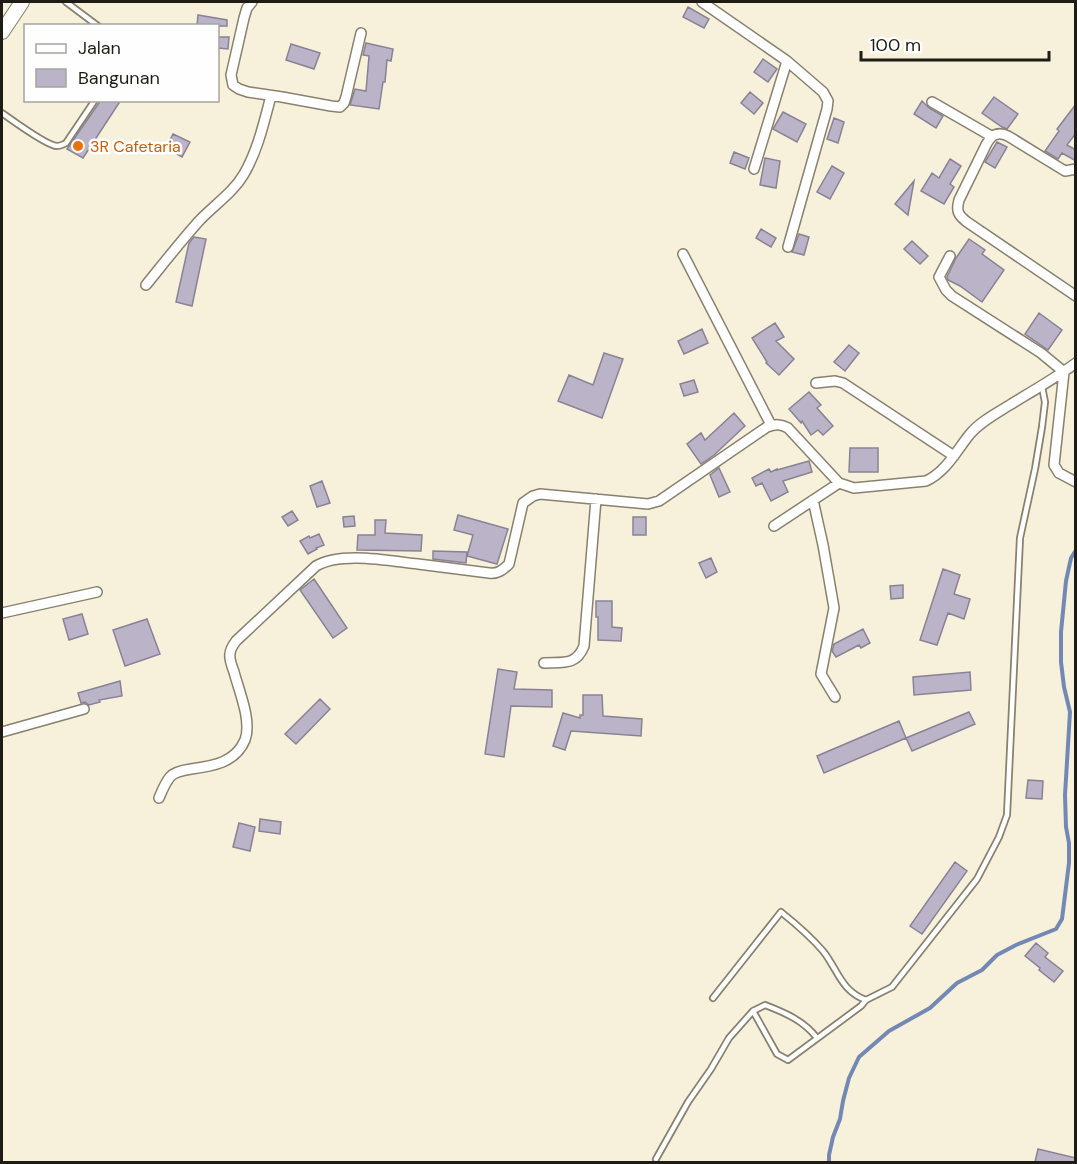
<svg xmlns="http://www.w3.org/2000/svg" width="1077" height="1164" font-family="'DM Sans',sans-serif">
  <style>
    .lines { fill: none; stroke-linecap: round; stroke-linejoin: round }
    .stream { stroke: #7389b4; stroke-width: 4 }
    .building { fill: #bbb4c8; stroke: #898295; stroke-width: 1.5 }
    .lane-casing { stroke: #87816e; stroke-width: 8 }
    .street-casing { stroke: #87816e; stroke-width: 12 }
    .secondary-casing { stroke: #87816e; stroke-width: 16 }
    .lane { stroke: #fff; stroke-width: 4.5 }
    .street { stroke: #fff; stroke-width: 9 }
    .secondary { stroke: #fff; stroke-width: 14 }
    .food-dot { fill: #e8710a; stroke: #fefefe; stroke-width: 2 }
    .labels { text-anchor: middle; stroke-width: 5; stroke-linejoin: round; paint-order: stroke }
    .food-label { font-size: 16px; fill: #c56008; stroke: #fefefe; text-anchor: start }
  </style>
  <rect width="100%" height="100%" fill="#f7f1dc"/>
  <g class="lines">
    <path class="stream" d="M829 1162V1155L833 1137 840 1119 843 1101 849 1078 859 1057 889 1031 930 1008 957 983 982 970 997 955 1016 945 1056 929 1062 919 1069 863V843L1066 827 1065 795 1070 712 1064 687 1061 662V632L1066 581 1071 558 1076 550"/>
  </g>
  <path class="building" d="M688 7 709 19 704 28 683 17Z
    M198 15 227 20V26H197Z
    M218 37H229L228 49 218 48Z
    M366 43 393 49 391 61 387 60 385 82H383L379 109 350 105 355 89 366 91 369 56 363 55Z
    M291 44 320 53 314 69 286 60Z
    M763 59 777 69 768 82 754 72Z
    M750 92 763 103 754 114 741 103Z
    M994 97 1018 114 1007 129 1002 127 982 113Z
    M101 100H121L83 158 67 149Z
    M922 101 929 108 943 116 936 128 914 114Z
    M1076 104V133L1067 145 1076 150V161L1062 153 1058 159 1045 151 1059 131 1057 129Z
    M783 112 806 124 797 142 773 129Z
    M834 118 844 122 838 143 827 139Z
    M173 134 190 142 182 157 166 148Z
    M997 142 1007 147 995 168 985 162Z
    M734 152 749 158 745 169 730 163Z
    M765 158 780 161 776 188 760 185Z
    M950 159 961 166 950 184 954 187 944 204 921 191 932 173 939 178Z
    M832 166 844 173 830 199 817 192Z
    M914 181 908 215 895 204Z
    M761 229 776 238 771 247 756 238Z
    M799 234 809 237 804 255 792 252Z
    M194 237 206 239 192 306 176 302 189 243Z
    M969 239 985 250 982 254 1004 270 982 302 960 286 948 280 947 277 956 258Z
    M912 241 928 256 920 264 904 249Z
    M1039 313 1062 330 1048 350 1025 334Z
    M775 323 784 337 776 341 794 359 779 375 766 363 767 362 752 338Z
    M702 329 708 343 684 354 678 341Z
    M849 345 859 353 845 371 834 362Z
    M604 353 623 359 602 418 558 401 569 375 593 385Z
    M694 380 698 392 684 396 680 384Z
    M809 392 821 405 817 408 833 426 823 435 818 430 811 435 802 421 801 423 789 409Z
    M734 413 745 426 714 455 701 464 687 444 701 433 705 440Z
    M850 448H878V472H849Z
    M809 461 812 472 783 481 788 492 771 501 762 483 756 486 752 478 769 469 771 472 777 469V470Z
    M719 468 730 492 719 497 710 475Z
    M322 481 330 503 317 507 310 486Z
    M292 511 298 520 288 526 282 517Z
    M458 515 508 529 497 564 467 556 473 535 454 530Z
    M354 516 355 526 344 527 343 517Z
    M633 517H646V535H633Z
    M375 520H386L385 533 422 535 421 551 357 550 358 535H375Z
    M319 534 324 545 316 548 317 549 308 554 300 541 309 536 310 538Z
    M433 551 467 552 466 563 433 559Z
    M711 558 717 572 706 578 699 563Z
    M943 569 960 575 954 594 970 599 964 619 948 613 937 645 920 640Z
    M314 579 347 628 333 638 300 590Z
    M903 585V598L891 599 890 586Z
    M596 601H612V627L622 628 621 641 598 640V617H596Z
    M82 614 88 634 69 640 63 619Z
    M147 619 160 654 125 666 113 630Z
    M863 629 870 643 861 648 859 645 836 657 832 651 834 644Z
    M498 669 517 672 514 689 552 690V707L511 706 504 757 485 754Z
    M970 672 971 690 914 695 913 677Z
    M120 681 122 696 99 700 100 702 89 705 85 702 81 703 78 693Z
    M583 695H602L603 716 642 719 641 736 571 731 565 750 553 746 563 713 580 718V715H583Z
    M320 699 330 709 296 744 285 734Z
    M969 712 975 724 912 751 906 738Z
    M899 721 906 738 824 773 817 756Z
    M1028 780 1043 781 1042 799 1026 798Z
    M260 819 281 822 280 834 259 831Z
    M239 823 255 827 250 851 233 847Z
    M955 862 967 871 922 934 910 926Z
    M1036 943 1048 953 1045 957 1063 971 1054 982 1039 970 1040 968 1025 956Z
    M1038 1149 1076 1158V1162H1035Z"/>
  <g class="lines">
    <defs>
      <path id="lane" d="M66 2 98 26
        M2 113C12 120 47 146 57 146 61 146 62 145 66 143L95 100
        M713 998 781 912C796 924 810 936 823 951 838 970 841 991 866 1000L892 987 977 879 999 837 1007 815 1020 538 1035 469 1042 427 1045 402 1042 387
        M753 1011 765 1005C786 1013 804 1021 817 1038
        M656 1159 688 1102 711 1069 729 1038 753 1011 777 1054 788 1060 861 1006 866 1000"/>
      <path id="street" d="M252 2 247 8 244 18 231 75 233 85 239 89 248 92 282 97 331 106 340 107 344 103 346 97 361 33
        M702 2 787 61 823 92 828 101 827 109 788 247
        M932 102 991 136
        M754 169 787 61
        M1076 169 1065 171 1008 136C997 131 991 135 986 145L959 200C956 211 958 215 967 222L1076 296
        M683 254 771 425
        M950 256 939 277 946 290 952 296 1041 353 1064 372 1054 465 1059 473 1076 482
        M146 285C163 264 181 241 199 221 214 205 233 193 244 174 258 150 264 122 271 96
        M816 383 835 381 843 383 954 456
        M813 500 823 545 834 608 821 674 835 697
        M774 526 839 483
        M2 613 97 592
        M544 663C563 662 576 666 584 646L596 499
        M2 732 84 709
        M159 798C162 791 165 783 170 777 174 772 184 770 191 769 213 766 235 763 245 740 252 721 239 691 234 672 232 666 229 660 230 654 230 649 233 645 236 641L316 566C341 551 390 561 418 564 442 567 465 570 489 573 498 574 503 570 509 564L523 503 533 496 540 494 648 504 659 501 767 427C776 424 781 424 788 428L839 483 854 488 926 481C946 472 957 450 970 434 980 422 995 414 1008 406 1031 392 1054 379 1076 363"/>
      <path id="secondary" d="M2 32 22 2"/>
    </defs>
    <use href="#lane" class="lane-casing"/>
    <use href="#street" class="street-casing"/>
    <use href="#secondary" class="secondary-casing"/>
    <use href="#lane" class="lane"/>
    <use href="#street" class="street"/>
    <use href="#secondary" class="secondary"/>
  </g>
  <circle class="food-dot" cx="78" cy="146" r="6"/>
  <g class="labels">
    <g class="food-label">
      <text x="90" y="152">3R Cafetaria</text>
    </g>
  </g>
  <rect width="1077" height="1164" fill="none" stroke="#1e1c14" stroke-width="6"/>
  <rect x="24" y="24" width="195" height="78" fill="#fefefe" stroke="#a4a4a0" stroke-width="1.5"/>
  <rect x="36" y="44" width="30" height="9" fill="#ffffff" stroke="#a4a4a0" stroke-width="1.5"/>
  <text x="78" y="54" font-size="18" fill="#1e1c14">Jalan</text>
  <rect x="36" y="69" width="30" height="18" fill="#bbb4c8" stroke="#a4a4a0" stroke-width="1.5"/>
  <text x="78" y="84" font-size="18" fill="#1e1c14">Bangunan</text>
  <path d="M861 51v9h188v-9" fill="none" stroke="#1e1c14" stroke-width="3"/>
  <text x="870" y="51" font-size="18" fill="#1e1c14" stroke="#fefefe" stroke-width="4.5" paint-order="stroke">100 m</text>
</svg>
